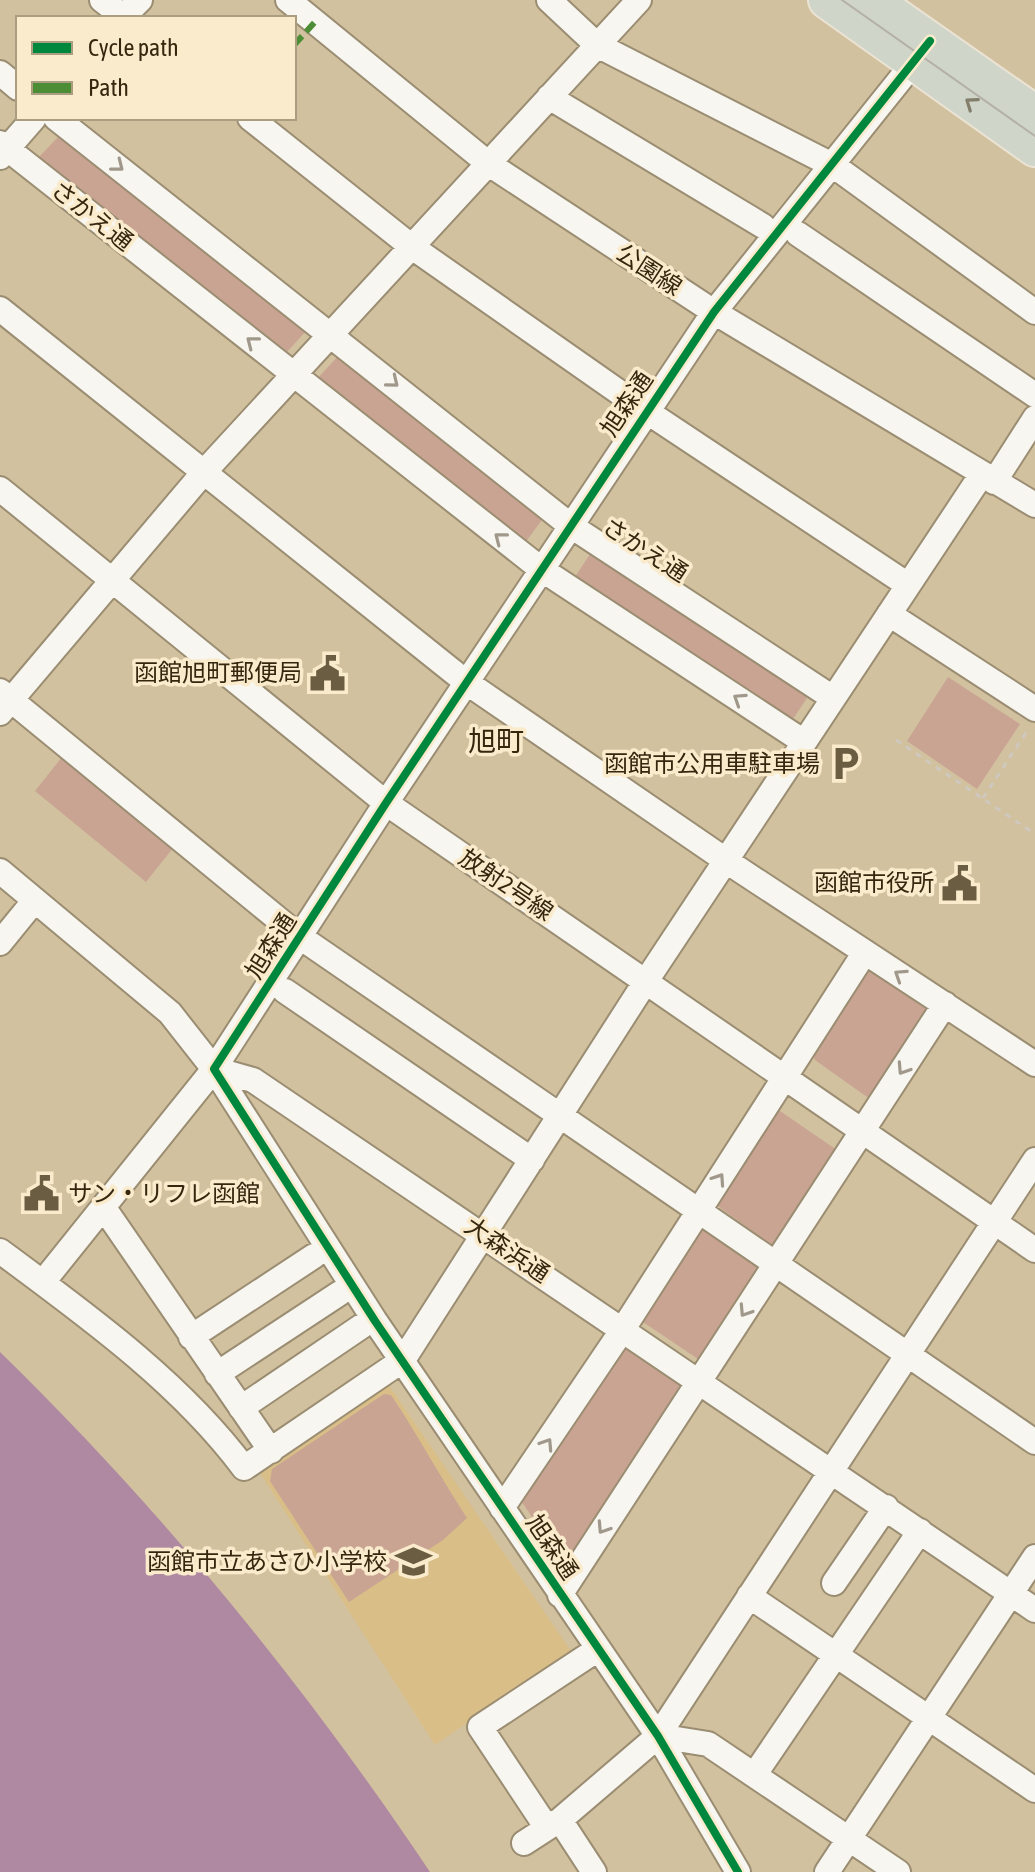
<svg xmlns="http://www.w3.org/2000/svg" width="1035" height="1872" font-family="'Asap Condensed','Noto Sans JP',sans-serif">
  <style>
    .built { fill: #d9be88 }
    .green { fill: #c9a493 }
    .water { fill: #ae89a1 }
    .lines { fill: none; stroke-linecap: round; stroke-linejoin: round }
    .minor-casing { stroke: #9a8d72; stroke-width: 28 }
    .highway-casing { stroke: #ebe3d4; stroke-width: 40 }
    .path { stroke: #cec8be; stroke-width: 3; stroke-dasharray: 6 6; stroke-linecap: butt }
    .minor { stroke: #f8f6f1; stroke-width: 24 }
    .highway { stroke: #cfd5c8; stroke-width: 36 }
    .tram { stroke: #b4b0a8; stroke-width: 2 }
    .quiet { stroke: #4d8d36; stroke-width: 6; stroke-dasharray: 12 6; stroke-linecap: butt }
    .cycleway-casing { stroke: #faebcc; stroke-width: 13 }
    .cycleway { stroke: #00873e; stroke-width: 8 }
    .oneway { stroke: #827e6b }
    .oneway2 { stroke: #a0998b }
    .labels { text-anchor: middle; stroke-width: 7; stroke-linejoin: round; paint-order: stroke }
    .street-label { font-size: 24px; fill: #34270e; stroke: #faebcc }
    .poi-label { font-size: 24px; fill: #34270e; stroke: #faebcc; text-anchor: end }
    .quarter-label { font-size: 28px; fill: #34270e; stroke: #faebcc }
  </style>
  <rect width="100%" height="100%" fill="#d2c19f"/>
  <path class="built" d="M382 1386 390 1387 571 1651 435 1745 260 1473Z"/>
  <path class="green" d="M60 135 307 330 285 354 38 158Z
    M339 355 544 517 525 543 317 379Z
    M592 551 809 695 791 722 573 580Z
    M948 677 1020 724 977 789 907 741Z
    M62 757 173 848 146 882 35 791Z
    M870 971 926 1009 928 1017 877 1095 867 1097 815 1060 812 1052 861 973Z
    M780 1111 834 1148 836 1157 781 1242 772 1245 719 1207 717 1199 772 1113Z
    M704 1227 760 1267 704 1359H698L637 1318 695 1230Z
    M621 1346 682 1387 565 1567 520 1499Z
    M384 1394 391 1395C418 1435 440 1477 467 1518L443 1540 349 1602 270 1481 272 1469Z"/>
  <path class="water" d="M0 1352C161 1509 305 1685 430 1872H0Z"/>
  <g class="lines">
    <defs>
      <path id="minor" d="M102 0 125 18
        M288 0 489 164 714 312 1035 505
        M549 0 597 45 834 166 1035 312
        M122 18 140 0
        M0 73 18 88
        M549 97 763 226
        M56 118 571 526 833 698
        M250 118 412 247 646 411 908 585
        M0 143 541 569 804 742
        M0 157 34 118
        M798 234 1035 395
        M0 309 466 682 740 870 1035 1064
        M994 482 1035 418
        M0 489 386 803 1035 1250
        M889 614 1035 709
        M0 691 300 937 1035 1442
        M0 713 204 472 639 0
        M0 871 170 1013 214 1069 253 1080 1035 1610
        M0 943 35 900
        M285 991 532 1160
        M104 1208 271 1451
        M0 1251C85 1314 180 1382 244 1468L403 1360 646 981 982 474
        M43 1282 214 1069
        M191 1337 314 1256
        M217 1374 340 1293
        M241 1408 362 1326
        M502 1508 623 1329 865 952
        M834 1583 886 1507
        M560 1595 945 1004
        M749 1596 1035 1790
        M658 1736 708 1744 898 1872
        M755 1774 920 1531
        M547 1828 480 1727 598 1649
        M524 1843 558 1821
        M594 1872 560 1820 658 1736 1035 1160
        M738 1872 658 1736 375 1321 214 1069 386 803 714 312 923 51
        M827 1872 1035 1557"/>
      <path id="highway" d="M827 0 1035 148
        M872 0 1035 114"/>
    </defs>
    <use href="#minor" class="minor-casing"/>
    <use href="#highway" class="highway-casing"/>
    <path class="path" d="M896 740 1035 834
      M983 798 1029 728"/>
    <use href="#minor" class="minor"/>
    <use href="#highway" class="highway"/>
    <path class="tram" d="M842 0 1035 136"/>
    <path class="quiet" d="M294 45 315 22"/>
    <defs>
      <path id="cycleway" d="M738 1872 658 1736 375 1321 214 1069 386 803 714 312 930 41"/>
    </defs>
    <use href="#cycleway" class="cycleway-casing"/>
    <use href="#cycleway" class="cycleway"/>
  </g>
  <defs><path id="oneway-chevron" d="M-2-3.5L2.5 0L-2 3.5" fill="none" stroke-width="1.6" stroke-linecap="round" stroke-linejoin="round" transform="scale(2)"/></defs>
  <use class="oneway" href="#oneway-chevron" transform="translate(971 103) rotate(-145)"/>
  <g class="oneway2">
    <use href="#oneway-chevron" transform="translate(118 166) rotate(38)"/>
    <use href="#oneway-chevron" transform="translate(252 342) rotate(-142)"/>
    <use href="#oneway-chevron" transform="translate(393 382) rotate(39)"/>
    <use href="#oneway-chevron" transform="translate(500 538) rotate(-142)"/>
    <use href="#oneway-chevron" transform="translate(739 699) rotate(-147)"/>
    <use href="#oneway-chevron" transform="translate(900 975) rotate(-147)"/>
    <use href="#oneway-chevron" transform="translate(903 1069) rotate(123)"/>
    <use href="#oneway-chevron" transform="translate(719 1179) rotate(-56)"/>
    <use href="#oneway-chevron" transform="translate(745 1311) rotate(123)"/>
    <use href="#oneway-chevron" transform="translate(547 1444) rotate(-57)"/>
    <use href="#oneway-chevron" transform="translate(603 1528) rotate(123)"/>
  </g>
  <defs>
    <symbol id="civic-bare" viewBox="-9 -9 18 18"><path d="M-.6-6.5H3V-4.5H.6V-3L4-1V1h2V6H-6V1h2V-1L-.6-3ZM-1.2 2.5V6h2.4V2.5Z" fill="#6b5d41" stroke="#faebcc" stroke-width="2.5" paint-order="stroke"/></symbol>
    <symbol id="parking-bare" viewBox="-9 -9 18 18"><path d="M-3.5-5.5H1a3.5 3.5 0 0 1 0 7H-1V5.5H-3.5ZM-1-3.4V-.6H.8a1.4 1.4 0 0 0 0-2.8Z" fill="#6b5d41" stroke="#faebcc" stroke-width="2.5" paint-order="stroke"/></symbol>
    <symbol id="school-bare" viewBox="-9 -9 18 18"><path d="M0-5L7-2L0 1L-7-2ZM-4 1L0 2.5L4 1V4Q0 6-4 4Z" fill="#6b5d41" stroke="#faebcc" stroke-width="2.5" paint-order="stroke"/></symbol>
  </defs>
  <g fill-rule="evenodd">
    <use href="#civic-bare" x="302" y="648" width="51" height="51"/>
    <use href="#parking-bare" x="820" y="738" width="51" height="51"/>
    <use href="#civic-bare" x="934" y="858" width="51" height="51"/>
    <use href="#civic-bare" x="16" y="1168" width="51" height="51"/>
    <use href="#school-bare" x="388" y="1536" width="51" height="51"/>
  </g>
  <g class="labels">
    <g class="street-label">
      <text transform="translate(92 216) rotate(38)" y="8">さかえ通</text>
      <text transform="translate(649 270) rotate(33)" y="8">公園線</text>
      <text transform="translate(627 404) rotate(-56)" y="8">旭森通</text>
      <text transform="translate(645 550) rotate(33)" y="8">さかえ通</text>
      <text transform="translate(506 885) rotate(34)" y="8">放射2号線</text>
      <text transform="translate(271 946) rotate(-58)" y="8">旭森通</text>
      <text transform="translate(507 1250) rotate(34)" y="8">大森浜通</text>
      <text transform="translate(552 1547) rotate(56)" y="8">旭森通</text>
    </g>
    <g class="poi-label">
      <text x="302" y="681">函館旭町郵便局</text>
      <text x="820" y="772">函館市公用車駐車場</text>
      <text x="934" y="891">函館市役所</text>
      <text x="68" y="1202" text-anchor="start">サン・リフレ函館</text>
      <text x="387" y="1570">函館市立あさひ小学校</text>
    </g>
    <g class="quarter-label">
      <text x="496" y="751">旭町</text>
    </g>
  </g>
  <rect x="16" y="16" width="280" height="104" fill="#faebcc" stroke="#ab9d80" stroke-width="2"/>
  <rect x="32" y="42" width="40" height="12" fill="#00873e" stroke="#ab9d80" stroke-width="2"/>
  <text x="88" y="56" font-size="24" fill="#34270e">Cycle path</text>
  <rect x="32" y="82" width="40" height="12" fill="#4d8d36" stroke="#ab9d80" stroke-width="2"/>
  <text x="88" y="96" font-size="24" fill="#34270e">Path</text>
</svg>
